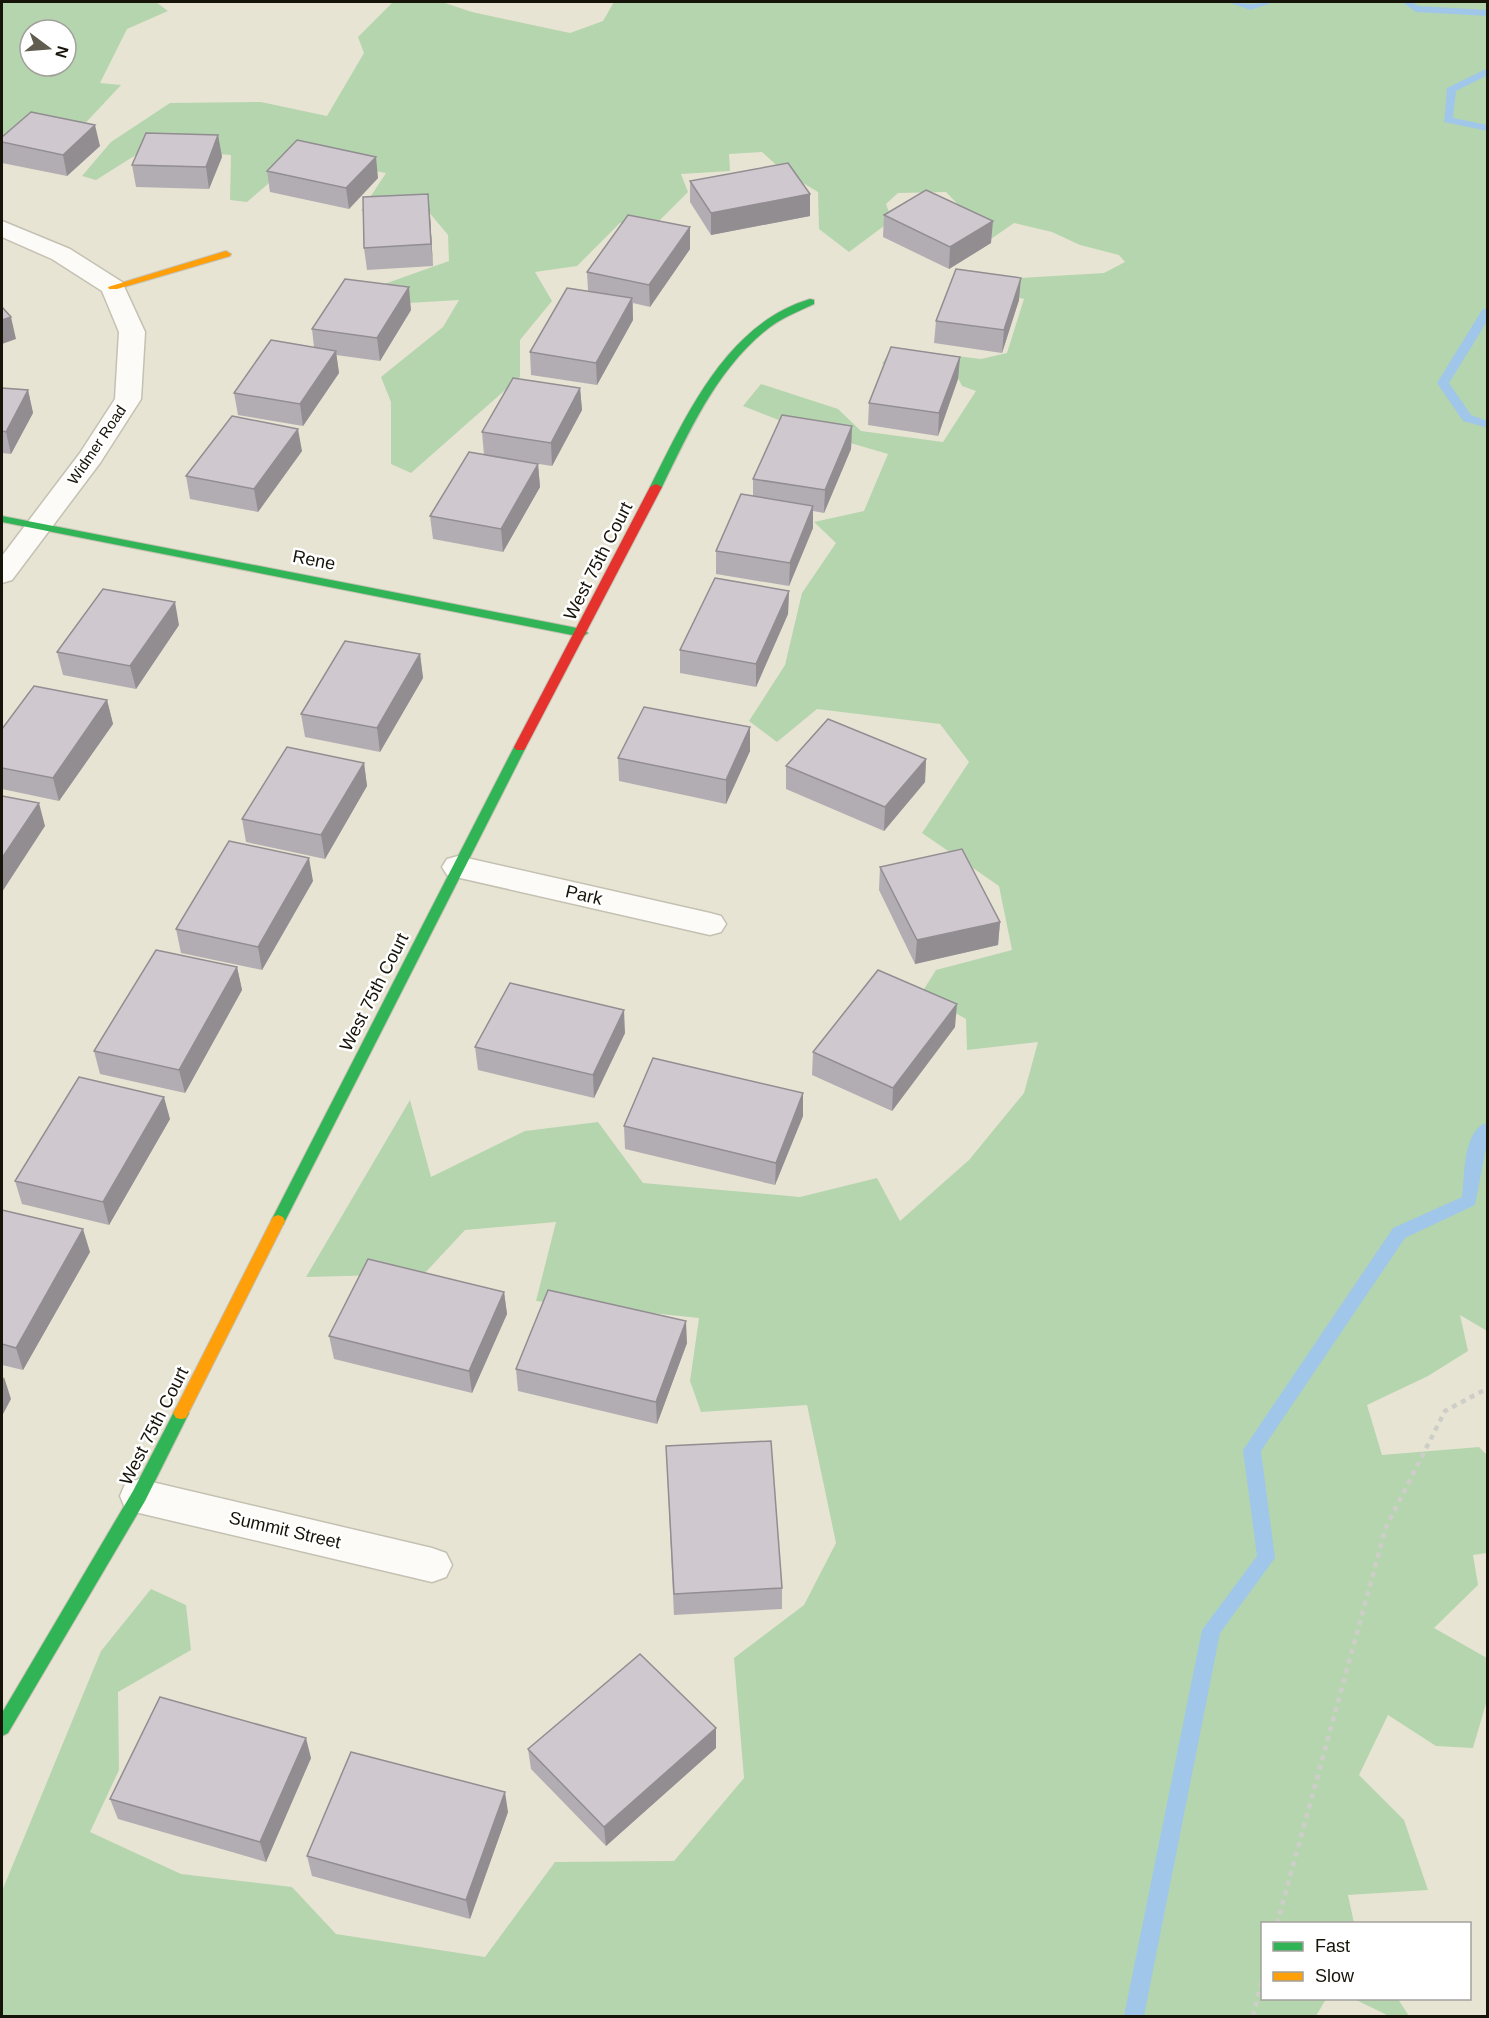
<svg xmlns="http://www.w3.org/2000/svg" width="1489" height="2018" font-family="Helvetica,sans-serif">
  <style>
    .forest { fill: #b5d5ae; fill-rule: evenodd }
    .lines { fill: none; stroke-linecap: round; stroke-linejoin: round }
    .stream { fill: #a0c7e9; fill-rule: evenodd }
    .street-casing { stroke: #c4c1b3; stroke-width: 3 }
    .fast-casing { stroke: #c4c1b3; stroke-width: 2 }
    .slow-casing { stroke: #c4c1b3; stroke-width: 2 }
    .jam-casing { stroke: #c4c1b3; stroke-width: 2 }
    .path { stroke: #cecec9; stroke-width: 4.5; stroke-dasharray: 5 5; stroke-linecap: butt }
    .street { fill: #fcfbf8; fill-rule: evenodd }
    .fast { fill: #30b455; fill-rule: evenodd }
    .slow { fill: #ff9f0a; fill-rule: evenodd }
    .jam { fill: #e5322d; fill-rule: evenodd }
    .wall { fill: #b2adb2 }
    .shaded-wall { fill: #918d91 }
    .building { fill: #cfc9cf; stroke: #918d91; stroke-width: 1.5 }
    .labels { text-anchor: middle; stroke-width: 5; stroke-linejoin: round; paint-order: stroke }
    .far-street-label { font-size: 15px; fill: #161308; stroke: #fff }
    .street-label { font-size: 18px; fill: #161308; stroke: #fff }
  </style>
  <rect width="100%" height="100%" fill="#e8e4d3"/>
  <path class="forest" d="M2 2H156L168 11 127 29 100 83 121 85 78 131 2 154ZM30 30H66V66H30Z
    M393 2H442L472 12 570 33 603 21 614 2H1487V1331L1460 1315 1468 1351 1428 1376 1367 1405 1382 1455 1479 1447 1487 1455V1553L1473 1555 1478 1585 1434 1628 1487 1658V1700L1473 1748 1436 1746 1388 1715 1359 1775 1404 1820 1428 1890 1348 1895 1354 1923 1262 1924V1998L1326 1999 1316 2016H2V1891L101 1651 151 1589 186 1605 191 1650 118 1692 119 1770 90 1832 181 1874 292 1887 336 1934 485 1957 555 1862 674 1861 744 1778 734 1658 804 1605 836 1543 807 1405 701 1412 690 1381 699 1318 536 1301 556 1222 465 1230 424 1274 306 1277 410 1100 431 1177 525 1131 598 1122 643 1183 800 1197 877 1178 900 1221 969 1160 1024 1093 1038 1042 967 1050 966 1019 921 994 936 970 1012 950 999 886 922 833 969 762 940 724 817 709 777 742 749 721 785 665 802 593 836 543 814 522 864 511 888 454 799 428 743 406 761 384 838 409 861 431 943 442 976 391 962 386 958 378 882 364 892 348 981 359 1007 353 1024 299 975 286 1002 279 1104 273 1125 262 1119 255 1080 245 1052 232 1014 223 991 239 946 192 898 193 886 204 892 220 849 252 819 229 818 192 783 171 762 152 729 154 730 171 681 174 688 192 657 223H620L577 266 535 272 552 301 520 340V377L411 473 391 464V402L381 377 443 327 459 300 392 304 376 287 449 261 448 235 427 210 361 211 386 173 299 157 247 202 230 200 231 155 172 150 139 153 96 180 82 176 111 142 170 103 261 102 327 116 364 53 358 37Z
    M1354 1999H1398L1409 2016H1389Z"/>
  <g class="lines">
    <path class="stream" d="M1228 2 1250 4 1275 2 1250 10Z
      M1402 2H1412L1418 6 1488 10V16L1416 12Z
      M1488 68V75L1456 91 1453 118 1488 125V131L1444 122 1447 88Z
      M1488 307V320L1449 383 1471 415 1488 421V428L1463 421 1437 383 1482 310Z
      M1488 1122V1138L1475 1205 1405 1238 1261 1451 1275 1558 1220 1633 1144 2016H1124L1202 1630 1257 1556 1243 1450 1393 1228 1462 1197C1465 1175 1462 1130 1488 1122Z"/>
    <defs>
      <path id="street" d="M2 221 70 249 122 282 145 332 141 399 100 463 12 580 2 583V556L80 453 115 399 119 332 102 291 52 259 2 237Z
        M458 856 710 913 721 916 726 924 721 932 710 935 447 875 442 867 447 859Z
        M139 1479 432 1548 446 1553 452 1565 446 1577 432 1582 139 1513 125 1508 120 1496 125 1484Z"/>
      <path id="fast" d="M810 299 814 300V304C797 312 779 319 765 331 716 371 689 432 662 487L656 490 652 489 650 487C686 416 726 324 810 299Z
        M2 516 582 629 588 633 582 637 2 522Z
        M520 743 526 747 285 1221 283 1225H273L271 1221 514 747Z
        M181 1407 186 1408 189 1413 145 1501 8 1733 2 1736V1713L133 1491 176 1408Z"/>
      <path id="slow" d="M226 251 231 254 230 256 117 289H109L108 287Z
        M278 1215 283 1217 285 1221 186 1418 181 1419 176 1418 173 1413 176 1408 273 1217Z"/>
      <path id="jam" d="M656 484 662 487 526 747 524 750H516L514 747 650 487Z"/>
    </defs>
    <use href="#street" class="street-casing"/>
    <use href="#fast" class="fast-casing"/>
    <use href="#slow" class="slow-casing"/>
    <use href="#jam" class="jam-casing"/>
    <path class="path" d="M1277 1924 1386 1527 1445 1411 1488 1388
      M1253 2016 1262 1980"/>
    <use href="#street" class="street"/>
    <use href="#fast" class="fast"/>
    <use href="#slow" class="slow"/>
    <use href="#jam" class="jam"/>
  </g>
  <path class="wall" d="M218 135 222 157 209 189 136 187 132 165Z
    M2 137 100 146 67 176 2 163Z
    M267 171 378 178 349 209 270 192Z
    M690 181 810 194V216L711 235 690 202Z
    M884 215 991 243 949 269 883 237Z
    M430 216 433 266 367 270 364 248Z
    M690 227V249L650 307 633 303V320L597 385 531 375 530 352 588 291 587 272Z
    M1019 300 1002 353 934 343 936 321Z
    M411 310 380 361 336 355 339 373 303 426 238 415 234 393 314 347 312 329Z
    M960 357 958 379 938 436 868 425 869 403Z
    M2 388 28 390 33 413 11 454 2 453Z
    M580 388 582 410 552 466 484 455 482 432Z
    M852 426 851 449 824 513 813 511V528L789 586 716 574V551L753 496V479Z
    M302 451 258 512 190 499 186 476Z
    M538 464 540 487 503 552 433 539 430 516Z
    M789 591 788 614 756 687 680 673V650Z
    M179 625 136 689 63 675 57 652Z
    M420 654 423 678 380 752 305 737 301 714Z
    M107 700 113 724 59 801 2 789V729Z
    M750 727V751L726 804 619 781 618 758Z
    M926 759 925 782 884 831 786 789V766Z
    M364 763 367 786 325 859 246 842 242 819Z
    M880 867 1000 922 998 945 915 964 879 890Z
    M313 881 262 970 181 953 176 929Z
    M237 967 242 990 185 1093 100 1074 94 1051Z
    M955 1027 892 1111 812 1075 813 1052Z
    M625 1033 594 1098 478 1070 475 1047Z
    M803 1116 775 1185 625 1149 624 1126Z
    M170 1119 109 1225 22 1204 15 1181Z
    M2 1210 90 1252 23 1370 2 1365Z
    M504 1292 507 1314 472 1393 334 1359 329 1336Z
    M687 1343 657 1424 518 1391 516 1369Z
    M666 1446 782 1588V1609L674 1615Z
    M716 1728V1748L606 1846 531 1769 528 1749Z
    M311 1758 266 1862 118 1819 110 1799Z
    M508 1812 470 1919 312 1876 307 1856Z"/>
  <path class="shaded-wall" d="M95 125 100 146 67 176 63 155Z
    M218 135 222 157 209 189 206 167Z
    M376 157 378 178 349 209 346 188Z
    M428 194 430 216 433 266 431 244Z
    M810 194V216L711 235V213Z
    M993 221 991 243 949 269 950 247Z
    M690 227V249L650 307 649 285Z
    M1021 278 1019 300 1002 353 1004 330Z
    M409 287 411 310 380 361 377 338Z
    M632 298 633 320 597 385 596 363Z
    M11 317 16 339 2 344V320Z
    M336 351 339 373 303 426 300 404Z
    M960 357 958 379 938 436 939 413Z
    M580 388 582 410 552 466 551 443Z
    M28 390 33 413 11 454 6 432Z
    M852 426 851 449 824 513 825 490Z
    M298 429 302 451 258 512 254 489Z
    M538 464 540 487 503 552 501 529Z
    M813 506V528L789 586 790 563Z
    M789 591 788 614 756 687V664Z
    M175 602 179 625 136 689 130 666Z
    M420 654 423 678 380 752 377 728Z
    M107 700 113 724 59 801 53 778Z
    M750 727V751L726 804V780Z
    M926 759 925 782 884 831 885 807Z
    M364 763 367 786 325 859 321 835Z
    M39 803 45 826 2 892V858Z
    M309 858 313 881 262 970 258 947Z
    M1000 922 998 945 915 964 917 940Z
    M237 967 242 990 185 1093 179 1070Z
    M957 1004 955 1027 892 1111 893 1088Z
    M624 1010 625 1033 594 1098 593 1075Z
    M803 1093V1116L775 1185 776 1163Z
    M164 1097 170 1119 109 1225 103 1202Z
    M83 1229 90 1252 23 1370 16 1348Z
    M504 1292 507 1314 472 1393 469 1371Z
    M686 1321 687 1343 657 1424 656 1402Z
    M4 1377 11 1399 2 1416V1381Z
    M716 1728V1748L606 1846 604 1827Z
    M306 1738 311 1758 266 1862 260 1842Z
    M505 1792 508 1812 470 1919 466 1900Z"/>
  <path class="building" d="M31 112 95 125 63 155 2 142V137Z
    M146 133 218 135 206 167 132 165Z
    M297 140 376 157 346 188 267 171Z
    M788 163 810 194 711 213 690 181Z
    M926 190 993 221 950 247 884 215Z
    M428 194 431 244 364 248 363 197Z
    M628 215 690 227 649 285 587 272Z
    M956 269 1021 278 1004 330 936 321Z
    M345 279 409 287 377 338 312 329Z
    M567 288 632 298 596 363 530 352Z
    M2 307 11 317 2 320Z
    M271 340 336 351 300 404 234 393Z
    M891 347 960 357 939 413 869 403Z
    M513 378 580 388 551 443 482 432Z
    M2 388 28 390 6 432 2 431Z
    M782 415 852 426 825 490 753 479Z
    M232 416 298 429 254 489 186 476Z
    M469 452 538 464 501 529 430 516Z
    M741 494 813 506 790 563 716 551Z
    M715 578 789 591 756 664 680 650Z
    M103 589 175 602 130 666 57 652Z
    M345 641 420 654 377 728 301 714Z
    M34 686 107 700 53 778 2 768V729Z
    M644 707 750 727 726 780 618 758Z
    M828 719 926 759 885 807 786 766Z
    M287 747 364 763 321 835 242 819Z
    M2 796 39 803 2 858Z
    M229 841 309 858 258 947 176 929Z
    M962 849 1000 922 917 940 880 867Z
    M156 950 237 967 179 1070 94 1051Z
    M878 970 957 1004 893 1088 813 1052Z
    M510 983 624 1010 593 1075 475 1047Z
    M653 1058 803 1093 776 1163 624 1126Z
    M79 1077 164 1097 103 1202 15 1181Z
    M2 1210 83 1229 16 1348 2 1344Z
    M368 1259 504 1292 469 1371 329 1336Z
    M548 1290 686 1321 656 1402 516 1369Z
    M771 1441 782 1588 674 1594 666 1446Z
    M640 1654 716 1728 604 1827 528 1749Z
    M160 1697 306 1738 260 1842 110 1799Z
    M351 1752 505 1792 466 1900 307 1856Z"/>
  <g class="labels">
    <g class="far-street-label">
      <text transform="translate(97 445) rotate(-56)" y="5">Widmer Road</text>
    </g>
    <g class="street-label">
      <text transform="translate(314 560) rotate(11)" y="6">Rene</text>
      <text transform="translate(598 561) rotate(-63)" y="6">West 75th Court</text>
      <text transform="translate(584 895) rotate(13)" y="6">Park</text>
      <text transform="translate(374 992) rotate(-63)" y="6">West 75th Court</text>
      <text transform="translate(154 1426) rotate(-63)" y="6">West 75th Court</text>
      <text transform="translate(285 1530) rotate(13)" y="6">Summit Street</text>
    </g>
  </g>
  <rect width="1489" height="2018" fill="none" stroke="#161308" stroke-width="6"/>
  <rect x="1261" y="1922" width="210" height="78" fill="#ffffff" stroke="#a2a19c" stroke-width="1.5"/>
  <rect x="1273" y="1942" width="30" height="9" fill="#30b455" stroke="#a2a19c" stroke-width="1.5"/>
  <text x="1315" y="1952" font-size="18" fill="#161308">Fast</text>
  <rect x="1273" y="1972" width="30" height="9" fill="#ff9f0a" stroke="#a2a19c" stroke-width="1.5"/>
  <text x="1315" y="1982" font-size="18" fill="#161308">Slow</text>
  <g transform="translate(48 48) rotate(106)"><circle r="28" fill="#ffffff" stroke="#a2a19c" stroke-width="1.5"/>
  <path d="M0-4.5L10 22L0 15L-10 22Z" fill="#605c4f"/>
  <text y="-9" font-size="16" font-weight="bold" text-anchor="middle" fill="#161308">N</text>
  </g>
</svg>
